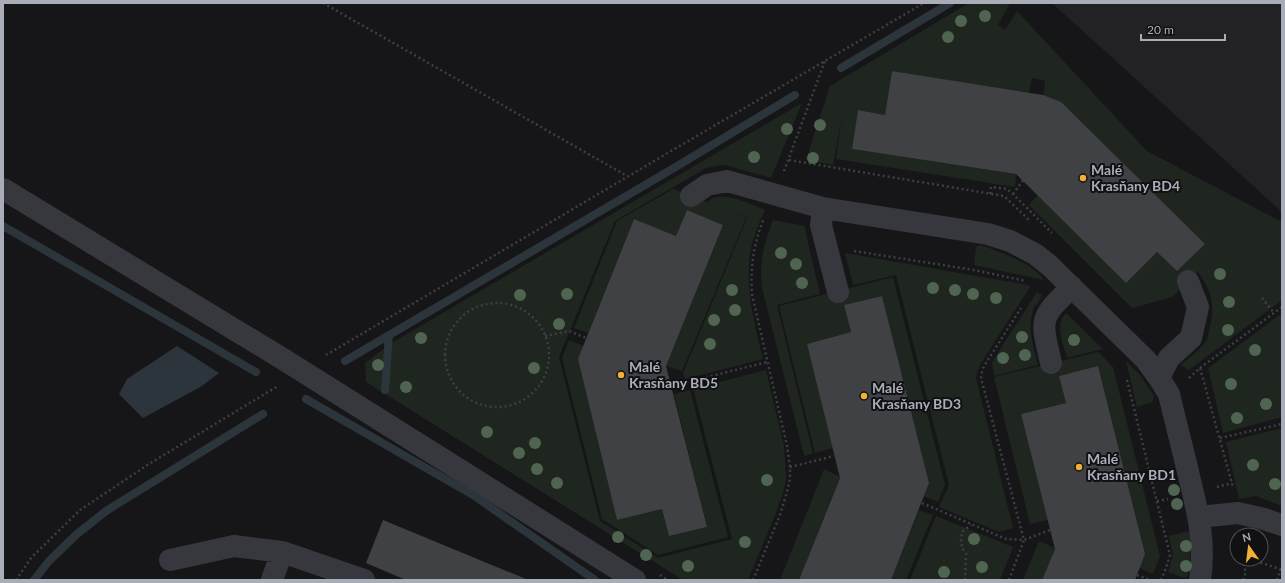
<svg xmlns="http://www.w3.org/2000/svg" width="1285" height="583" font-family="Lato,sans-serif">
  <style>
    .built { fill: #222225 }
    .green { fill: #1e261f }
    .water { fill: #2c353c }
    .lines { fill: none; stroke-linecap: round; stroke-linejoin: round }
    .stream { stroke: #2c353c; stroke-width: 8 }
    .building { fill: #404145 }
    .path { stroke: #3d3f44; stroke-width: 2.5; stroke-dasharray: 2 3; stroke-linecap: butt }
    .minor { stroke: #37383d; stroke-width: 22 }
    .tree { fill: #506452 }
    .poi-dot { fill: #f2b134; stroke: #111113; stroke-width: 1.5 }
    .labels { text-anchor: middle; stroke-width: 4; stroke-linejoin: round; paint-order: stroke }
    .poi-label { font-size: 14px; font-weight: bold; fill: #a8adb8; stroke: #111113; text-anchor: start }
  </style>
  <rect width="100%" height="100%" fill="#161618"/>
  <path class="built" d="M1052 3H1282V212Z"/>
  <path class="green" d="M969 3H1010L998 25 1005 30 1017 11 1147 151 1282 222V300L1189 370 1180 365C1189 358 1199 351 1205 342 1208 339 1208 334 1209 330 1216 306 1212 292 1198 272L1172 297 1132 308 1029 205 1038 195 1126 283 1157 252 1177 271 1204 244 1064 105 1043 101 1045 81 1032 78 1029 93 892 71 885 115 858 110 852 149 1016 174 1015 187 836 159 841 121 833 165 806 160 830 86Z
    M802 103 771 178 725 165 706 168 615 221 559 357 600 521 658 558 732 539 693 389 766 370 784 446 786 479 784 490 776 513 748 580H683L366 382 365 363 393 342Z
    M673 189 707 202C721 188 749 204 765 210 760 221 755 232 752 244 743 283 754 321 763 359L685 379 683 373 747 218 714 205 746 218 682 371 666 366 723 225 687 210 676 236 634 219 588 333 574 328 617 221Z
    M773 220 805 226 808 243 820 294 777 305 813 454 804 456 762 288C759 261 764 244 773 220Z
    M980 245C998 251 1033 263 1044 280L974 265 976 247Z
    M845 253 1028 285 1030 287 981 363 978 370 976 378 1013 528 999 532 939 507 949 485 896 275 853 285Z
    M893 277 945 485 938 502 918 494 926 472 882 296 844 305 851 332 807 344 833 448 815 453 779 306Z
    M1037 292 1042 295 1037 305H1035C1026 328 1033 342 1038 365L994 376 992 362Z
    M1066 313 1103 349 1067 358C1063 343 1054 325 1066 313Z
    M1282 313V417L1223 433 1208 368Z
    M569 340 583 346 582 347 589 350 588 369 581 371 617 520 662 509 669 536 707 527 674 394 690 390 728 537 658 555 602 519 562 358Z
    M1098 352 1113 367 1160 556 1153 574 1133 565 1142 543 1098 366 1059 376 1066 403 1021 414 1048 520 1030 524 994 377Z
    M1126 361 1140 375 1154 396 1152 402 1137 407Z
    M1282 428V506L1256 496 1239 499 1226 442Z
    M824 469 840 477 799 580H780Z
    M919 510 933 515 906 580H891Z
    M936 516 1013 547 1000 580H910Z
    M1188 531 1190 533 1191 545 1188 575 1185 578 1168 572 1173 555 1169 536Z
    M1039 541 1055 548 1042 580H1023Z"/>
  <path class="water" d="M177 346 219 373 202 386 143 418 119 394 127 379Z"/>
  <g class="lines">
    <path class="stream" d="M841 68 950 3
      M3 226 256 372
      M345 361 674 168 795 95
      M385 390 389 335
      M306 399 473 495 595 580
      M34 580 49 561 77 534 106 511 263 414"/>
  </g>
  <path class="building" d="M892 71 1043 95 1061 102 1205 244 1177 271 1157 252 1126 283 1016 174 852 149 858 110 885 115Z
    M687 210 723 225 666 366 707 527 669 536 662 509 617 520 578 359 634 219 676 236Z
    M882 296 929 483 891 580H799L840 478 807 344 851 332 844 305Z
    M1098 366 1145 554 1135 580H1042L1055 549 1021 414 1066 403 1059 376Z
    M383 520 526 579V580H406L366 563Z"/>
  <g class="lines">
    <path class="path" d="M323 3 627 176
      M789 160 1004 196 1030 221
      M784 171 825 61
      M990 194 991 187 1007 189 1013 194 1052 233
      M1013 194 1027 175
      M854 251 974 270 1026 281
      M1262 298 1274 313
      M445 355a52 52 0 1 1 104 0a52 52 0 1 1-104 0Z
      M545 336 569 331 586 338
      M326 355 666 154 924 3
      M1200 368 1282 307
      M1189 378 1200 368 1233 487
      M1127 380 1170 555 1166 568 1161 580
      M672 386 767 362
      M1220 438 1282 424
      M790 467 834 456
      M1217 487 1232 483
      M1157 501 1168 499
      M922 503 1006 539 1024 540 1050 530
      M1251 559 1282 570
      M660 575 668 580
      M1137 575 1150 580
      M16 580 31 558 80 510 149 464 278 386
      M753 580 780 515 787 492 790 479V467L787 446 752 294C750 266 754 243 764 218
      M965 580 966 554 962 548 961 540 962 532 971 525
      M1009 580 1024 540 981 378 982 371 984 366 1021 308
      M1243 580 1245 575V559
      M1277 580 1282 567"/>
    <path class="minor" d="M3 189 283 359 635 580
      M691 196 707 185 727 181 823 208 988 234 1010 241 1035 254 1049 265 1146 360 1159 378 1169 394C1175 420 1182 446 1188 472 1197 509 1206 541 1200 580
      M823 208 821 225 838 292
      M1051 363C1041 319 1038 319 1072 287
      M1159 378 1169 358 1191 338 1198 307 1188 281
      M1199 517 1238 513 1264 519 1282 525
      M170 560 234 546 282 552 364 580
      M272 580 282 552"/>
  </g>
  <g class="tree">
    <circle cx="985" cy="16" r="6"/>
    <circle cx="961" cy="21" r="6"/>
    <circle cx="948" cy="37" r="6"/>
    <circle cx="820" cy="125" r="6"/>
    <circle cx="787" cy="129" r="6"/>
    <circle cx="754" cy="157" r="6"/>
    <circle cx="813" cy="158" r="6"/>
    <circle cx="781" cy="253" r="6"/>
    <circle cx="796" cy="264" r="6"/>
    <circle cx="1220" cy="274" r="6"/>
    <circle cx="802" cy="283" r="6"/>
    <circle cx="933" cy="288" r="6"/>
    <circle cx="732" cy="290" r="6"/>
    <circle cx="955" cy="290" r="6"/>
    <circle cx="567" cy="294" r="6"/>
    <circle cx="973" cy="294" r="6"/>
    <circle cx="520" cy="295" r="6"/>
    <circle cx="996" cy="298" r="6"/>
    <circle cx="1229" cy="302" r="6"/>
    <circle cx="735" cy="310" r="6"/>
    <circle cx="714" cy="320" r="6"/>
    <circle cx="559" cy="324" r="6"/>
    <circle cx="1228" cy="330" r="6"/>
    <circle cx="1022" cy="337" r="6"/>
    <circle cx="421" cy="338" r="6"/>
    <circle cx="1074" cy="340" r="6"/>
    <circle cx="710" cy="344" r="6"/>
    <circle cx="1255" cy="350" r="6"/>
    <circle cx="1025" cy="355" r="6"/>
    <circle cx="1003" cy="358" r="6"/>
    <circle cx="378" cy="365" r="6"/>
    <circle cx="534" cy="368" r="6"/>
    <circle cx="1231" cy="384" r="6"/>
    <circle cx="406" cy="387" r="6"/>
    <circle cx="1266" cy="404" r="6"/>
    <circle cx="1237" cy="418" r="6"/>
    <circle cx="487" cy="432" r="6"/>
    <circle cx="535" cy="443" r="6"/>
    <circle cx="519" cy="453" r="6"/>
    <circle cx="1253" cy="465" r="6"/>
    <circle cx="537" cy="469" r="6"/>
    <circle cx="767" cy="480" r="6"/>
    <circle cx="557" cy="483" r="6"/>
    <circle cx="1275" cy="484" r="6"/>
    <circle cx="1174" cy="490" r="6"/>
    <circle cx="1177" cy="504" r="6"/>
    <circle cx="618" cy="537" r="6"/>
    <circle cx="974" cy="539" r="6"/>
    <circle cx="745" cy="542" r="6"/>
    <circle cx="1186" cy="546" r="6"/>
    <circle cx="646" cy="555" r="6"/>
    <circle cx="688" cy="566" r="6"/>
    <circle cx="1186" cy="566" r="6"/>
    <circle cx="982" cy="567" r="6"/>
    <circle cx="944" cy="572" r="6"/>
  </g>
  <g class="poi-dot">
    <circle cx="1083" cy="178" r="4"/>
    <circle cx="621" cy="375" r="4"/>
    <circle cx="864" cy="396" r="4"/>
    <circle cx="1079" cy="467" r="4"/>
  </g>
  <g class="labels">
    <g class="poi-label">
      <text x="1091" y="175">Malé<tspan x="1091" dy="16">Krasňany BD4</tspan></text>
      <text x="629" y="372">Malé<tspan x="629" dy="16">Krasňany BD5</tspan></text>
      <text x="872" y="393">Malé<tspan x="872" dy="16">Krasňany BD3</tspan></text>
      <text x="1087" y="464">Malé<tspan x="1087" dy="16">Krasňany BD1</tspan></text>
    </g>
  </g>
  <rect width="1285" height="583" fill="none" stroke="#a8adb8" stroke-width="8"/>
  <g transform="translate(1249 547) rotate(346)"><circle r="19" fill="#111113" stroke="#4d4f55"/>
  <path d="M0-3L7 15L0 10L-7 15Z" fill="#f2b134"/>
  <text y="-6" font-size="11" font-weight="bold" text-anchor="middle" fill="#a8adb8">N</text>
  </g>
  <path d="M1141 34v6h84v-6" fill="none" stroke="#a8adb8" stroke-width="2"/>
  <text x="1147" y="34" font-size="12" fill="#a8adb8" stroke="#111113" stroke-width="3" paint-order="stroke">20 m</text>
</svg>
